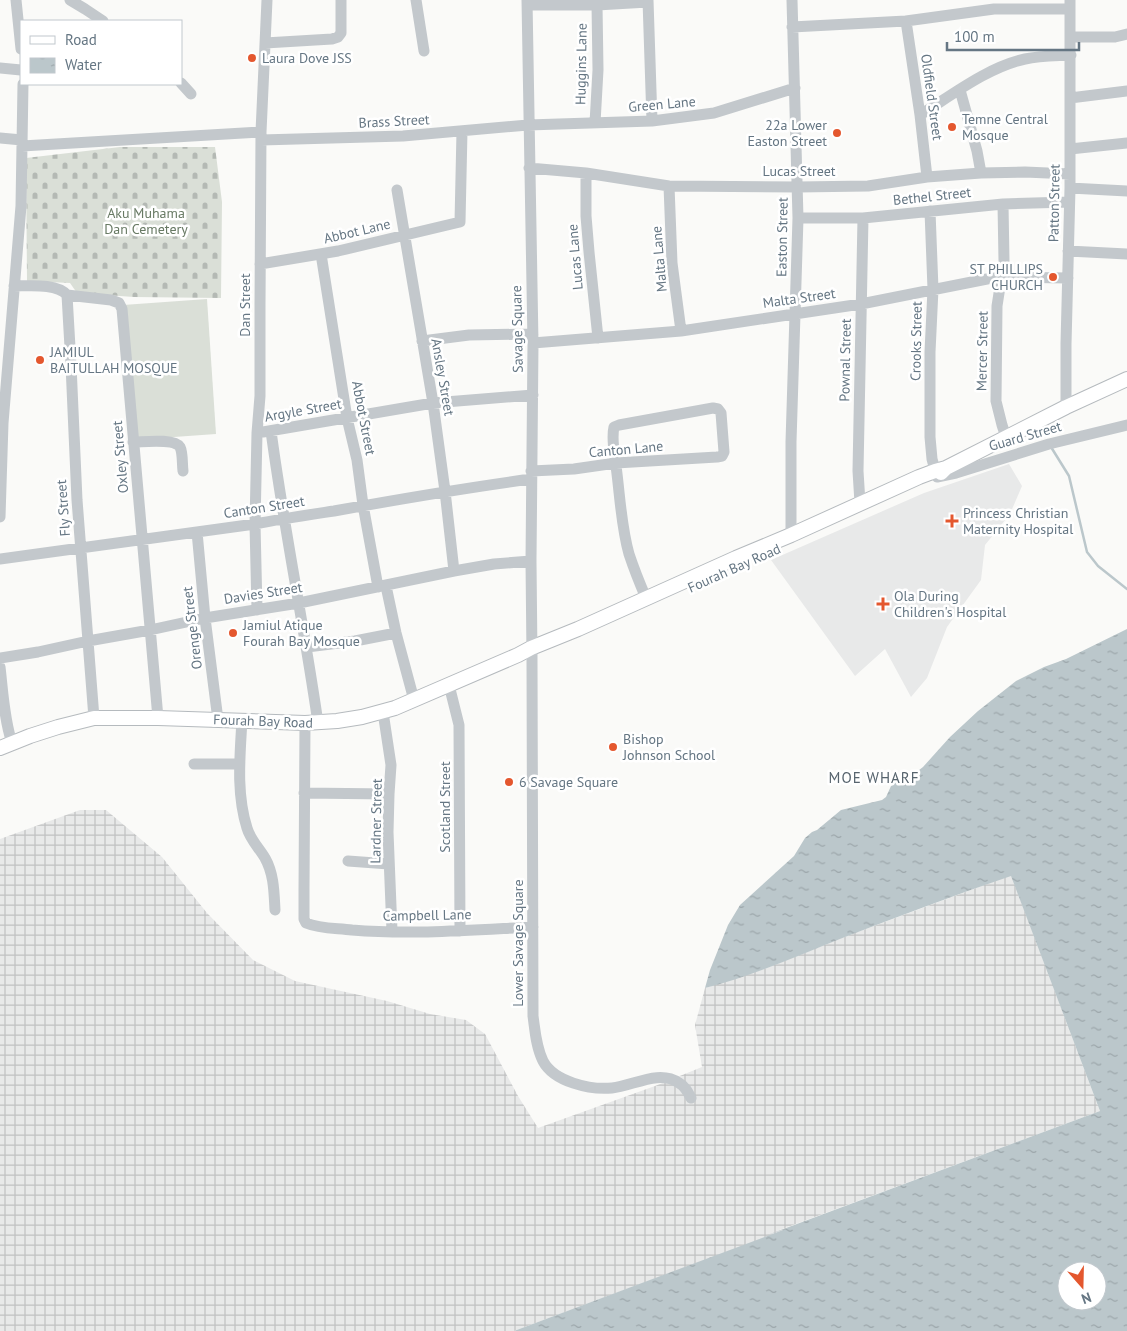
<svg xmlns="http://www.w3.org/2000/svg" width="1127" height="1331" font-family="'PT Sans',sans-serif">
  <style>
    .built { fill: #e8e9e9 }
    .industrial { fill: url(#industrial-grid) }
    .cemetery { fill: url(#cemetery-stones) }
    .garden { fill: #dadfd7 }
    .water { fill: url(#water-ripples); fill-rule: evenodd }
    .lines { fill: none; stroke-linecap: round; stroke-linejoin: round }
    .stream { stroke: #bbc7cb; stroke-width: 2.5 }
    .major-casing { stroke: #b5babe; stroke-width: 16 }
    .minor { stroke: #c3c8cc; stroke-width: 11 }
    .major { stroke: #fff; stroke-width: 14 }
    .poi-dot { fill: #e4572e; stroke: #fff; stroke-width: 2 }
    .labels { text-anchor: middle; stroke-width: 5; stroke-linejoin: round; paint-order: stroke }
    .poi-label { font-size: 14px; fill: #657683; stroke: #fff; text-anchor: start }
    .street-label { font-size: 14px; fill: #657683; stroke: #fff }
    .park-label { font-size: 14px; fill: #687a64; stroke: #fff }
    .neighbourhood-label { font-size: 15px; letter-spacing: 1px; fill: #57646e; stroke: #fff }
  </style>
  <defs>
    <pattern id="industrial-grid" width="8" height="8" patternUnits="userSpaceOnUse" patternTransform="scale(1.25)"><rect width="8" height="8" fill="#e8e9e9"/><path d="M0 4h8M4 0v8" fill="none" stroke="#c0c1c2"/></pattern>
    <pattern id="cemetery-stones" width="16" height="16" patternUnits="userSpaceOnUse" patternTransform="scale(1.25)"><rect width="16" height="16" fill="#dadfd7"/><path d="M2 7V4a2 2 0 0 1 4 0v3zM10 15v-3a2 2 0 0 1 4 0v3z" fill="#b4b9b4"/></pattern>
    <pattern id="water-ripples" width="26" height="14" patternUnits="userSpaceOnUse" patternTransform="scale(1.25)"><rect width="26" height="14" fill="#bbc7cb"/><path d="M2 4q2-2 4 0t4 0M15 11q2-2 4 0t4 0" fill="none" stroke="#9ca6aa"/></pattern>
  </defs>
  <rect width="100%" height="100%" fill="#fafaf8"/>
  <path class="built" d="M1009 464 1022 486 1010 514 985 545 981 580 947 627 927 678 911 697 885 649 855 676 771 560 924 493Z"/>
  <path class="industrial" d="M80 810H106L162 857 207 913 253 960 295 981 387 1001 430 1014 466 1020 485 1034 518 1096 538 1128 655 1086 702 1067 695 1025 705 988 764 969 847 936 1011 875 1100 1111 777 1231 807 1222 514 1331H0V839Z"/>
  <path class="cemetery" d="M120 147H215L222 202 221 298 134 297 77 293 70 283 27 281 26 158Z"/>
  <path class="garden" d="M207 299 216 434 132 440 123 305Z"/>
  <path class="water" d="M1127 629V1331H514L791 1227 762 1237 1100 1111 1011 876C955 895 900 916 845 937 799 955 753 976 705 988L710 970 728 925 740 905 794 856 805 838 812 832 817 830 841 810 882 800 886 797 891 786 896 782 910 777 923 767 950 737 978 711 1016 681 1044 667 1066 659ZM1067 1271H1097V1301H1067Z"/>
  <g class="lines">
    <path class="stream" d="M1051 447 1069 476 1087 552 1098 566 1127 589"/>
    <defs>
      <path id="major" d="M941 473 946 468 1066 407 1127 379
        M0 748 30 736 58 727 94 718H158L305 723 337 721 362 717 395 708 518 655 531 648 578 629 736 558 791 535 919 477 935 471 946 468"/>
    </defs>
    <use href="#major" class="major-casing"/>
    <path class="minor" d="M16 0 21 49
      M70 0 85 9 103 21
      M416 0 424 51
      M527 0 533 343 531 561 532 657 533 1016C535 1030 536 1047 543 1061 554 1082 590 1090 612 1088 633 1086 659 1069 679 1083 685 1086 688 1092 691 1098
      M648 0 652 121
      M527 5H597L648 2
      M906 21 920 115 927 177
      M792 27 906 21 994 9H1070
      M1070 37H1115L1127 34
      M265 43 332 39 338 37 341 33V0
      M0 68 21 70
      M181 83 191 94
      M960 90 977 151 981 173
      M1070 98 1127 91
      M920 115C952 95 988 67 1025 59 1040 56 1055 56 1071 55
      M595 123 598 70 597 5
      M0 138 22 140
      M261 140 403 136 528 125 652 121 714 113 795 88
      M22 146 261 132
      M1070 149 1127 143
      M529 168 586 173 669 186 798 187 868 186 927 177 981 173 1025 172 1070 174
      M586 173V216L589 252 598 338
      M669 186 672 263 681 331
      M1070 188 1127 191
      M397 190 433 403 445 491 454 571
      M1003 204 1004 261 997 306 996 401 1002 425 1006 437
      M930 211 933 289 930 352V437L932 459 937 477 956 473 1049 444 1127 425
      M798 218H863L1003 204 1069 202
      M1068 251 1127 254
      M321 254 347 418 357 460 363 505 378 587
      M260 264 338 251 460 222 462 131
      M14 286C29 286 57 283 67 295L111 300 119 303 122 309 158 718
      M67 295 71 365 77 500 94 718
      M422 341 469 335 533 334
      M533 343 681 331 861 304 987 279 1002 277 1068 278
      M1066 407V344L1070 188V0
      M271 431C284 529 304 625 318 723
      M263 432 433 403 533 395
      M133 442C143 442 174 438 180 447 183 453 182 464 183 471
      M531 471 574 469 616 463 717 457 722 456 724 452 721 413 718 409 713 408 619 425 614 427C611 440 615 454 616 466 620 495 621 526 629 554 634 569 640 584 646 598
      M860 503 858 471 863 218
      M0 517 3 423 21 206 23 84
      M197 532 205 618 218 720
      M791 535V442L798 218 792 0
      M0 559 255 524C281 519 308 515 334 511 400 499 465 488 531 479
      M386 586 396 633 414 700
      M257 610 255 524 257 433 260 396V307L261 132 267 0
      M307 647 355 641 396 633
      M0 658 38 652 88 641 150 630 205 618 299 603 454 571 494 564 531 561
      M0 667C3 692 4 719 12 743
      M449 685 459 725 460 931
      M383 712 391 765 389 794 388 832 392 931
      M242 720C240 756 236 793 247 828 250 839 259 848 265 858 274 874 274 892 275 910
      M305 723 304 891V919L306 923C320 929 337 928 352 930 412 935 473 930 533 927
      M194 764H239
      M304 793 389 794
      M348 861 389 864"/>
    <use href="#major" class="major"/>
  </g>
  <g class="poi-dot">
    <circle cx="252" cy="58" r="5"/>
    <circle cx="952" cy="127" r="5"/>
    <circle cx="837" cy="133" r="5"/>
    <circle cx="1053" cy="277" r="5"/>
    <circle cx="40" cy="360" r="5"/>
    <path d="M949.5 513.5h5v5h5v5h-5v5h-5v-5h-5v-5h5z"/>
    <path d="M880.5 596.5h5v5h5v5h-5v5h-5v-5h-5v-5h5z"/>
    <circle cx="233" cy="633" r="5"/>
    <circle cx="613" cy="747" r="5"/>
    <circle cx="509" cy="782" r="5"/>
  </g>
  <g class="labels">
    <g class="poi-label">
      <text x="262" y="63">Laura Dove JSS</text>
      <text x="962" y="124">Temne Central<tspan x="962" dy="16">Mosque</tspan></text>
      <text x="827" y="130" text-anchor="end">22a Lower<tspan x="827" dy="16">Easton Street</tspan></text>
      <text x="1043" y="274" text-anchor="end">ST PHILLIPS<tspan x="1043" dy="16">CHURCH</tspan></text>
      <text x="50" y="357">JAMIUL<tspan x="50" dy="16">BAITULLAH MOSQUE</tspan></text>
      <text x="963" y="518">Princess Christian<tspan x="963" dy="16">Maternity Hospital</tspan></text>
      <text x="894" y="601">Ola During<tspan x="894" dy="16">Children's Hospital</tspan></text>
      <text x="243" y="630">Jamiul Atique<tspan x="243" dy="16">Fourah Bay Mosque</tspan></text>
      <text x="623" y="744">Bishop<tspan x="623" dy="16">Johnson School</tspan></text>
      <text x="519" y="787">6 Savage Square</text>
    </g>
    <g class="street-label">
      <text transform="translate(581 64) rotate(-89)" y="5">Huggins Lane</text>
      <text transform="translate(932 97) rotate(82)" y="5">Oldfield Street</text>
      <text transform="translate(662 104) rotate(-5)" y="5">Green Lane</text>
      <text transform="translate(394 121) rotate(-3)" y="5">Brass Street</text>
      <text x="799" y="176">Lucas Street</text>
      <text transform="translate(932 196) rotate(-6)" y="5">Bethel Street</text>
      <text transform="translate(1054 203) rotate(-89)" y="5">Patton Street</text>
      <text transform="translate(357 231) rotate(-13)" y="5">Abbot Lane</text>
      <text transform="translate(782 237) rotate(-89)" y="5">Easton Street</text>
      <text transform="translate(575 257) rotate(-95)" y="5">Lucas Lane</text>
      <text transform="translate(659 259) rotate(-95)" y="5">Malta Lane</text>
      <text transform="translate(799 298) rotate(-8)" y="5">Malta Street</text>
      <text transform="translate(245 305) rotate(-90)" y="5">Dan Street</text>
      <text transform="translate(517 329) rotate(-91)" y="5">Savage Square</text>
      <text transform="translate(916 341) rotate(-89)" y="5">Crooks Street</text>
      <text transform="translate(982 351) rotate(-89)" y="5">Mercer Street</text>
      <text transform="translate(845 360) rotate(-89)" y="5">Pownal Street</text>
      <text transform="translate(443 377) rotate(80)" y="5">Ansley Street</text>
      <text transform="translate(303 410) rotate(-10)" y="5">Argyle Street</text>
      <text transform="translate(364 418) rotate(79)" y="5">Abbot Street</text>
      <text transform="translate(1025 436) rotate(-16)" y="5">Guard Street</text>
      <text transform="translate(626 449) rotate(-5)" y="5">Canton Lane</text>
      <text transform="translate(120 457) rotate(-95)" y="5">Oxley Street</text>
      <text transform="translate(264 507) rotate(-9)" y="5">Canton Street</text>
      <text transform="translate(63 508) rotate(-94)" y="5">Fly Street</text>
      <text transform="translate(734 568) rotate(-24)" y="5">Fourah Bay Road</text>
      <text transform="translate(263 593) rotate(-9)" y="5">Davies Street</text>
      <text transform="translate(192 628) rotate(-97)" y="5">Orenge Street</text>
      <text transform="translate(263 721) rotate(2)" y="5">Fourah Bay Road</text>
      <text transform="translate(445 807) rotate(-90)" y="5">Scotland Street</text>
      <text transform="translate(376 821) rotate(-89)" y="5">Lardner Street</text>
      <text transform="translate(427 915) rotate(-1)" y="5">Campbell Lane</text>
      <text transform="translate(518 943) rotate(-90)" y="5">Lower Savage Square</text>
    </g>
    <g class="park-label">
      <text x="146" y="218">Aku Muhama<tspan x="146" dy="16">Dan Cemetery</tspan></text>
    </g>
    <g class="neighbourhood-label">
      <text x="874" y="783">MOE WHARF</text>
    </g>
  </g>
  <rect x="20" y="20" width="162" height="65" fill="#ffffff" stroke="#c1c8cd"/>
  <rect x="30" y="36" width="25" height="8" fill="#ffffff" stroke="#c1c8cd"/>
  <text x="65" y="45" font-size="15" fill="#657683">Road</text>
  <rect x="30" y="58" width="25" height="15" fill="url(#water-ripples)" stroke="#c1c8cd"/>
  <text x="65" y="70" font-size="15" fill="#657683">Water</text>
  <g transform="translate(1082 1286) rotate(160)"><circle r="24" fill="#ffffff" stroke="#c1c8cd"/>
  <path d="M0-4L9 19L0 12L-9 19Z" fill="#e4572e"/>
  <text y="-8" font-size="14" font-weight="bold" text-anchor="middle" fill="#657683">N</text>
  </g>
  <path d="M947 42v8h132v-8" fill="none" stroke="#657683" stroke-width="2.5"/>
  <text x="954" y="42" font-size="15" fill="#657683" stroke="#ffffff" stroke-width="4" paint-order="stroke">100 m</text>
</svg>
